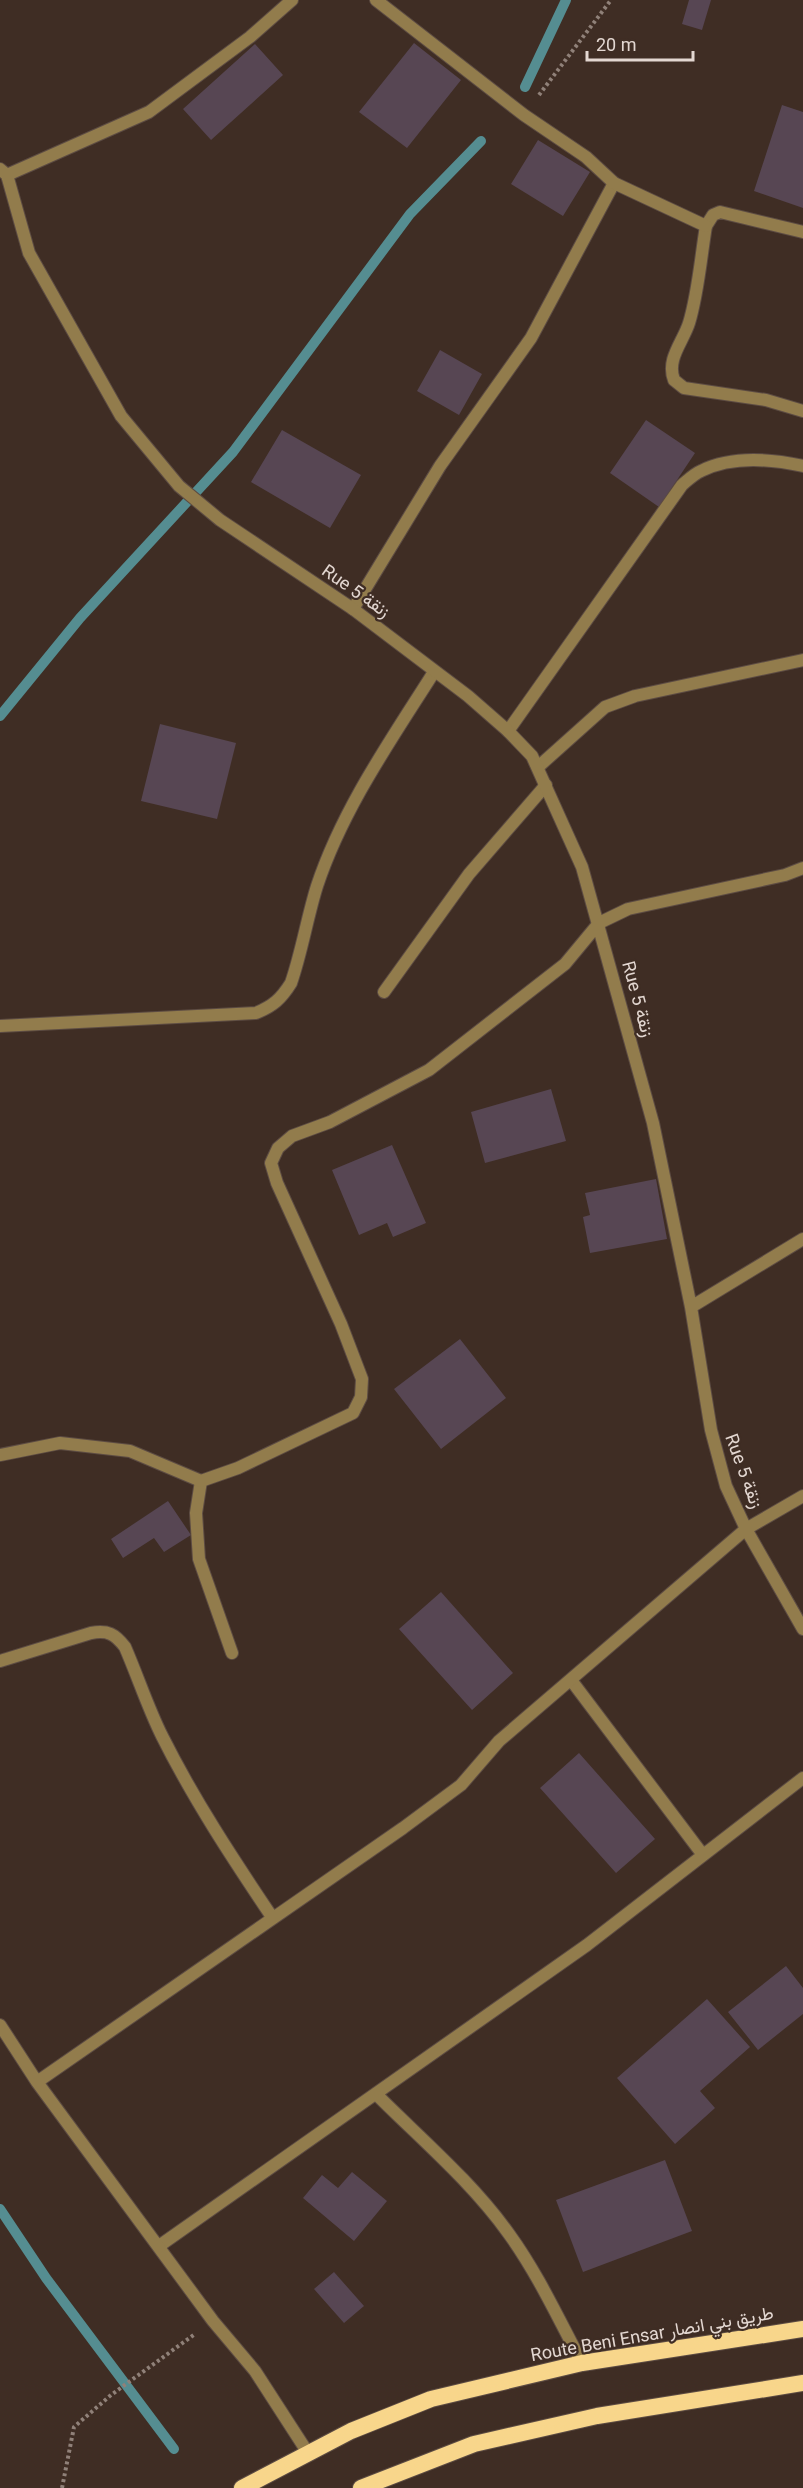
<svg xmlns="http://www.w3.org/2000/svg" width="803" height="2488" font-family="Roboto,Vazirmatn,sans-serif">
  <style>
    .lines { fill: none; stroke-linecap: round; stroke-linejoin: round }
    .stream { stroke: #558d91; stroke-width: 10 }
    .building { fill: #574653 }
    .service-casing { stroke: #5d4c43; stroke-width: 14 }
    .minor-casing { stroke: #5d4c43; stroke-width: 14 }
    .trunk-casing { stroke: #5d4c43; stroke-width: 18 }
    .path { stroke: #908179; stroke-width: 4; stroke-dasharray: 3 3; stroke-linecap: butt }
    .service { stroke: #927c4c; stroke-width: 12 }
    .minor { stroke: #927c4c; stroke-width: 12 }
    .trunk { stroke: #f8d68b; stroke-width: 16 }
    .labels { text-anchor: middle; stroke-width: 4.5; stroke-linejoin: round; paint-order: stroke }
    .street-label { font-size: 18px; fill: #e3d7d1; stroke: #3f2d24 }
  </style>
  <rect width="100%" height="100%" fill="#3f2d24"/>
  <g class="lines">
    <path class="stream" d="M525 87 566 0
      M0 716 80 618 233 452 410 214 481 141
      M0 2209 46 2278 174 2449"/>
  </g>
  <path class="building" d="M689 0H711L702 30 682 24Z
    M414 43 461 80 407 148 359 112Z
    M255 44 283 75 211 140 183 109Z
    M782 105 803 112V208L754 191Z
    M538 140 590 172 563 216 511 184Z
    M440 350 482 374 459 415 417 391Z
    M646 420 695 453 659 507 610 473Z
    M282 430 361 475 330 528 251 482Z
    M160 724 236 743 217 819 141 801Z
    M551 1089 566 1141 485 1163 471 1112Z
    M392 1145 426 1223 393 1237 387 1223 359 1235 332 1170Z
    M656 1179 667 1239 590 1253 583 1217 590 1215 585 1193Z
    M460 1339 506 1398 441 1449 394 1389Z
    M168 1501 191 1535 164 1552 154 1538 123 1558 111 1539Z
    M441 1592 513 1673 472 1710 399 1629Z
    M579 1753 655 1839 616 1873 540 1788Z
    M786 1966 803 1988V2014L758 2050 728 2012Z
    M707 1999 750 2047 700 2091 715 2108 675 2144 617 2078Z
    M665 2160 692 2231 583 2272 556 2200Z
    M352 2172 387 2201 354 2241 303 2198 322 2175 338 2188Z
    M334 2272 364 2306 344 2323 314 2289Z"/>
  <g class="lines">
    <defs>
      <path id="service" d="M803 232 720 212 713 215 706 226C701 256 698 294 689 323 683 342 666 359 674 380L684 388 766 400 803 411
        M353 609 440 466 531 338 614 183
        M508 731 682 485C688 480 694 474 701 471 731 456 771 459 803 466
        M538 767 605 707 635 696 803 660
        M384 992 469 874 546 785
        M0 1026 256 1013C273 1006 281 999 291 983 302 951 307 918 317 886 343 808 391 740 434 672
        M201 1481 196 1513 199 1559 232 1653
        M571 1680 703 1855
        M376 2094C421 2139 472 2182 509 2234 538 2274 559 2320 582 2363
        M159 2246 587 1945 803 1778"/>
      <path id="minor" d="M376 0 524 115 586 157 614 183 706 226
        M0 169 7 175 29 253 121 416 179 486 220 520 353 609 468 696 508 731 532 756 582 867 653 1123 691 1307 711 1430 726 1486 746 1529 803 1629
        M7 175 149 112 250 37 292 0
        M691 1307 803 1239
        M0 1455 60 1443 130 1451 201 1481 238 1468 353 1413 361 1397 362 1379 341 1324 277 1183 271 1163 278 1148 292 1136 330 1122 429 1070 565 964 599 923 628 909 785 875 803 868
        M0 1661 91 1633C108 1630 115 1634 125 1647 138 1677 148 1708 162 1736 194 1800 233 1859 272 1917
        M0 2025 37 2082 213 2321 255 2371 308 2453
        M37 2082 403 1828 461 1785 499 1741 746 1529 803 1496"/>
      <path id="trunk" d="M242 2488 351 2431 431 2399 582 2363 803 2329
        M361 2488 474 2444 597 2416 803 2383"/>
    </defs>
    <use href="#service" class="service-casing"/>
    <use href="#minor" class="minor-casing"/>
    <use href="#trunk" class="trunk-casing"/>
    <path class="path" d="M539 95 611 0
      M62 2488 74 2427 111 2395 195 2334"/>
    <use href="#service" class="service"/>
    <use href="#minor" class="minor"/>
    <use href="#trunk" class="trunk"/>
  </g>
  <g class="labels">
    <g class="street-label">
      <text transform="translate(356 591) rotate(35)" y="6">Rue 5 زنقة</text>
      <text transform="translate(638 999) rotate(75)" y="6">Rue 5 زنقة</text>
      <text transform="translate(744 1471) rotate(70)" y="6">Rue 5 زنقة</text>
      <text transform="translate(652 2334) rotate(-10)" y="6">Route Beni Ensar طريق بني انصار</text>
    </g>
  </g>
  <path d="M587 51v9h106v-9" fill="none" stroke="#e3d7d1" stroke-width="3"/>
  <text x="596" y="51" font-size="18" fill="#e3d7d1" stroke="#3f2d24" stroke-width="4.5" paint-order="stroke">20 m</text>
</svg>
